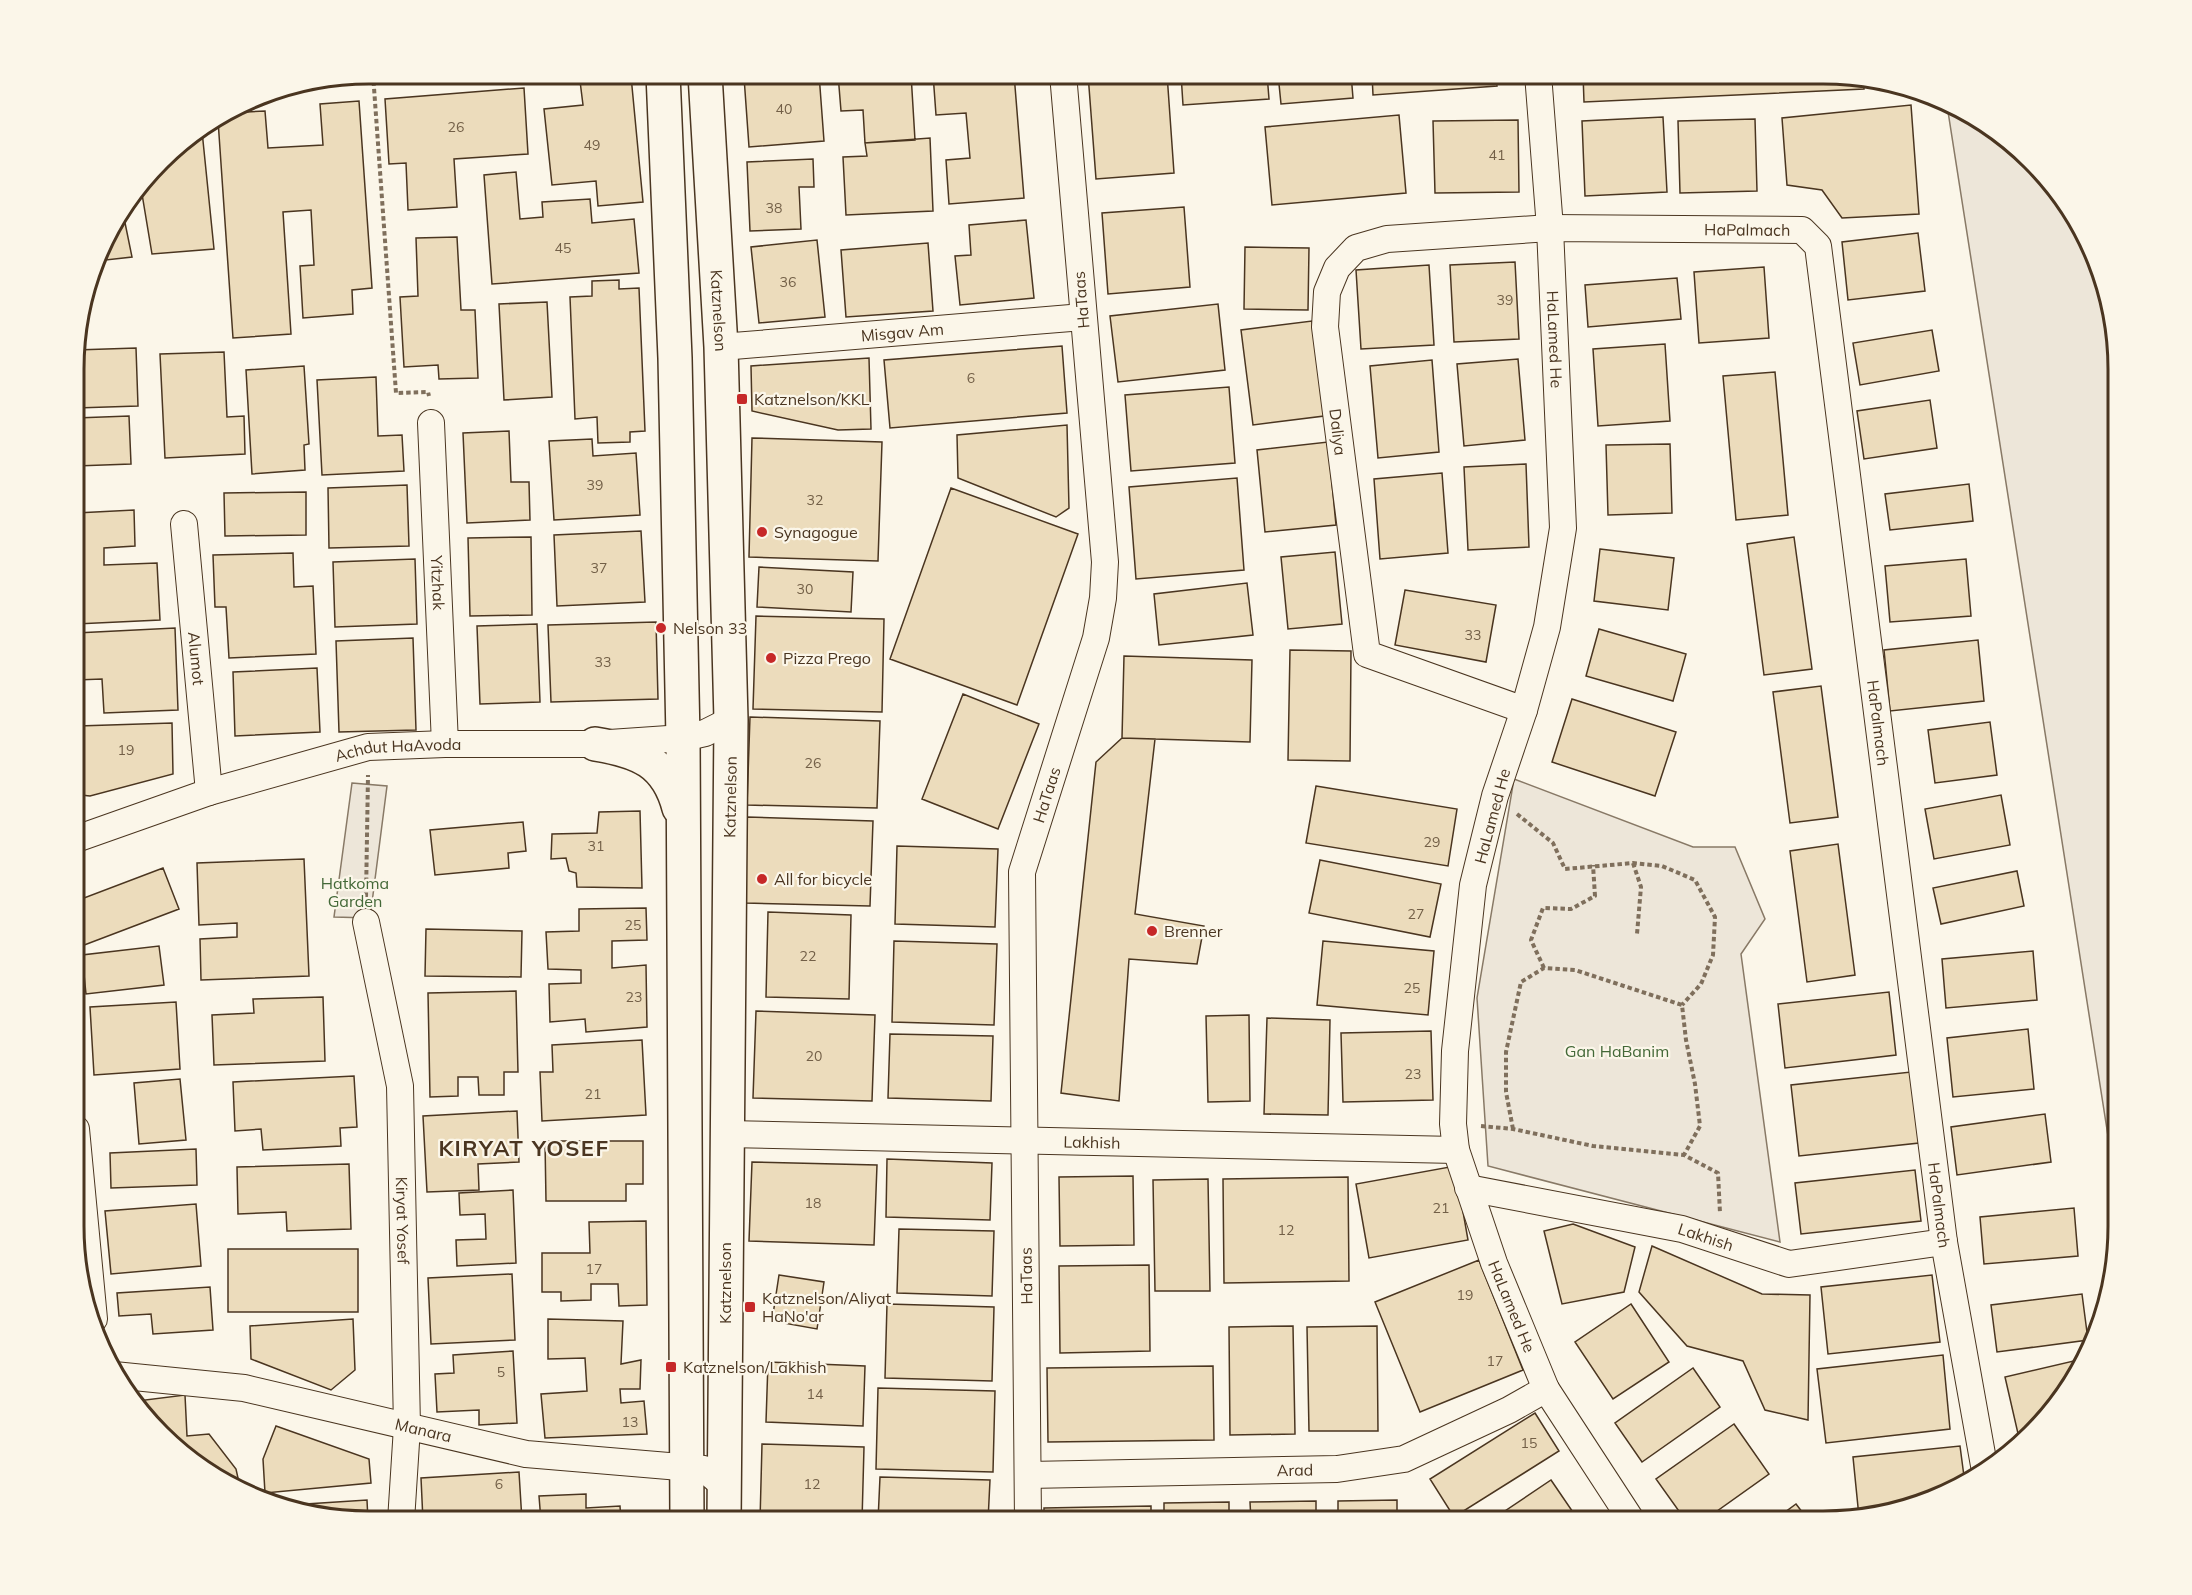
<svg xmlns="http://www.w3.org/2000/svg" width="2192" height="1595" font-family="Mulish,sans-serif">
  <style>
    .green { fill: #ede6d9; stroke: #887966; stroke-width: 1.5 }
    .building { fill: #ecdcbc; stroke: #4a3520; stroke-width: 1.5 }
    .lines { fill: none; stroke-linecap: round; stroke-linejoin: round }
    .minor-casing { stroke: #4a3520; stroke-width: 28 }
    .tertiary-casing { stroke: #4a3520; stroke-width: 36 }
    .path { stroke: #7f6f5c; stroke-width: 4; stroke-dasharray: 4.5 3; stroke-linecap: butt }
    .minor { stroke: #fbf6e9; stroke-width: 26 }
    .tertiary { stroke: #fbf6e9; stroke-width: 33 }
    .poi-dot { fill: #c62828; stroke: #fbf6e9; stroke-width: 2 }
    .labels { text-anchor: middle; stroke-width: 4.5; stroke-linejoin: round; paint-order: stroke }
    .number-label { font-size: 14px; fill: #725f47 }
    .street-label { font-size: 16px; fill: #4a3520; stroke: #fbf6e9 }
    .poi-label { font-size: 16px; fill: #4a3520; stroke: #fbf6e9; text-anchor: start }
    .park-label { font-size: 16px; fill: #436837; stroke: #fbf6e9 }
    .district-label { font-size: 22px; font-weight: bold; letter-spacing: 1.5px; fill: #4a3520; stroke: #fbf6e9 }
    .rim { fill: none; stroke: #4a3520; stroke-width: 3 }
  </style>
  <rect width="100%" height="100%" fill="#fbf6e9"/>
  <path class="green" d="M1947 105 2003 135 2057 189 2088 238 2118 350V1200Z
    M1514 779 1693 847H1735L1765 919 1741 954 1780 1242 1488 1166 1477 998Z
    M352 783 387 786 370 918 334 917Z"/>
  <path class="building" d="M783 74H819L824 141 749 147 744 77Z
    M838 74H911L915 140 865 143 863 110 841 111Z
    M933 74H1014L1024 198 949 204 946 160 970 158 966 113 936 115Z
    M1088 74H1167L1174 173 1096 179Z
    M1181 74H1267L1269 99 1183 105Z
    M1278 74H1351L1353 98 1281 104Z
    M1372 74H1496L1497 86 1373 95Z
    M1583 74H1842L1864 78V89L1584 102Z
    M631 76 643 202 598 206 596 181 552 185 544 109 583 105 580 81Z
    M524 88 528 154 454 159 457 207 408 210 406 163 389 164 385 99Z
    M359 101 372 288 352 290 353 314 303 318 300 266 314 265 311 210 283 212 291 334 233 338 218 120 229 113 265 111 268 148 323 145 320 104Z
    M1911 105 1919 214 1842 218 1822 190 1787 185 1782 118Z
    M1399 115 1406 193 1272 205 1265 127Z
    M1663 117 1667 192 1585 196 1582 121Z
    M1755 119 1757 191 1680 193 1678 121Z
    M1518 120 1519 192 1435 193 1433 121Z
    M202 131 214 249 152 254 142 194H138L174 147Z
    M930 138 933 211 846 215 843 157 867 156 865 143Z
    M813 159 814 187H799L801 229 750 231 747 162Z
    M516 172 520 219 543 217 542 202 590 199 592 223 634 219 639 273 492 284 484 175Z
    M1184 207 1190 287 1108 294 1102 213Z
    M123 213 132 257 97 261 104 238Z
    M1026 220 1034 298 960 305 955 256 971 255 969 225Z
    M1918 233 1925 291 1848 300 1842 242Z
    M457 237 461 310H475L478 378 439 379 438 365 404 367 400 297 418 296 416 238Z
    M817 240 825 317 759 323 751 247Z
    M928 243 933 311 846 317 841 250Z
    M1245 247 1309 248 1308 310 1244 309Z
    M1515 262 1519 339 1454 342 1450 265Z
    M1429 265 1434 345 1361 349 1356 270Z
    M1764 267 1769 338 1699 343 1694 272Z
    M1677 278 1681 319 1588 327 1585 285Z
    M619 280V289L639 288 645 431 630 432V442L598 443 597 417 575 419 570 297 592 296V281Z
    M547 302 552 397 504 400 499 304Z
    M1218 304 1225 370 1118 382 1110 316Z
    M1312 321 1324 416 1253 425 1241 330Z
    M1932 330 1939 371 1860 385 1853 343Z
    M1665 344 1670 421 1598 426 1593 349Z
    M1062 346 1067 413 890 428 884 360Z
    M136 348 138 406 76 408V350Z
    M224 352 227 417 244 416 245 454 165 458 160 354Z
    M869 358 871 429 838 430 752 411 751 366Z
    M1518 359 1525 440 1464 446 1457 364Z
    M1432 360 1439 452 1378 458 1370 366Z
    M304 366 309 444 304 445 305 470 252 474 246 370Z
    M1775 372 1788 515 1736 520 1723 376Z
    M376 377 378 436 402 435 404 471 322 475 317 380Z
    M1229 387 1235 463 1131 471 1125 395Z
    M1930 400 1937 448 1864 459 1857 411Z
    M129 416 131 464 76 466V418Z
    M1067 425 1069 508 1056 517 958 478 957 435Z
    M509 431 511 482H529L530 520 467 523 463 433Z
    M752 438 882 442 878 561 749 557Z
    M592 439 593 456 636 453 640 515 554 520 549 441Z
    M1328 442 1336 525 1265 532 1257 450Z
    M1670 444 1672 513 1608 515 1606 445Z
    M1526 464 1529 547 1468 550 1464 467Z
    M1442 473 1448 553 1380 559 1374 479Z
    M1237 478 1244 570 1136 579 1129 487Z
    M1969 484 1973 521 1890 530 1885 494Z
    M407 485 409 546 329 548 328 488Z
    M951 488 1078 534 1017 705 890 659Z
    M306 492V535L225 536 224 493Z
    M134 510 135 546 104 548V565L157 563 160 620 76 624V513Z
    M641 531 645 602 557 606 554 535Z
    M531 537 532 615 470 616 468 538Z
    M1794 537 1812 669 1764 675 1747 544Z
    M1600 549 1674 558 1668 610 1594 601Z
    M1335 552 1342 624 1288 629 1281 557Z
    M293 553 294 587 313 586 316 654 229 658 226 607H215L213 555Z
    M415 559 417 624 335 627 333 562Z
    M1966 559 1971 616 1890 622 1885 566Z
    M759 567 853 572 851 612 757 607Z
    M1247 583 1253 635 1159 645 1154 594Z
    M1405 590 1496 605 1486 662 1395 645Z
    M756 616 884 619 882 712 753 709Z
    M656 622 658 699 551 702 548 625Z
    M537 624 540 702 480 704 477 626Z
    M175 628 178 710 104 713 102 679 76 680V633Z
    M1599 629 1686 654 1673 701 1586 676Z
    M413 638 416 730 339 732 336 641Z
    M1978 640 1984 701 1890 711 1884 650Z
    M1290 650 1351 651 1350 761 1288 760Z
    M1124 656 1252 660 1250 742 1122 738Z
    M317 668 320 732 235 736 233 672Z
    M1821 686 1838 817 1790 823 1773 692Z
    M963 694 1039 724 998 829 922 799Z
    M1572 699 1676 732 1655 796 1552 762Z
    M750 717 880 721 877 808 747 805Z
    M1990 722 1997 775 1935 783 1928 730Z
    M172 723 173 774 90 796 81 795 78 726Z
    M1122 738 1155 739 1135 914 1204 926 1197 964 1129 959 1119 1101 1061 1093 1096 762Z
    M1316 786 1457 809 1448 866 1306 843Z
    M2001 795 2010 845 1934 859 1925 809Z
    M640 811 642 888 577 887 576 873 569 871 566 858 551 859 552 834 597 833 599 812Z
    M747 817 873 821 870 906 745 903Z
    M523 822 526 851 508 853 509 868 435 875 430 830Z
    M1838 844 1855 975 1807 982 1790 851Z
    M897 846 998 849 995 927 895 924Z
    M304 859 309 976 201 980 200 939 237 937V923L199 925 197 863Z
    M1320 860 1441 884 1430 937 1309 913Z
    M163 868 179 909 79 947 76 939V901Z
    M2017 871 2024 906 1941 924 1933 888Z
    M646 908 647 940 612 941V968L646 965 647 1027 586 1032 585 1019 550 1022 549 984 581 983V970L548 969 546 932 579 931V909Z
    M768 912 851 915 849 999 766 997Z
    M426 929 522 931 521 977 425 976Z
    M894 941 997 944 994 1025 892 1022Z
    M1323 941 1434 951 1428 1015 1317 1005Z
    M159 946 164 985 86 994 82 955Z
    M2033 951 2037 1000 1946 1008 1942 959Z
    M516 991 518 1072H504V1095H479L478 1077H458V1096L430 1097 428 993Z
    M1889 992 1896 1055 1785 1068 1778 1004Z
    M323 997 325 1061 214 1065 212 1015 254 1013 253 999Z
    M176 1002 180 1069 94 1075 90 1007Z
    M756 1011 875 1015 872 1101 753 1098Z
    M1249 1015 1250 1101 1208 1102 1206 1016Z
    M1267 1018 1330 1020 1328 1115 1264 1114Z
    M2028 1029 2034 1089 1953 1097 1947 1038Z
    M1431 1031 1433 1100 1343 1102 1341 1033Z
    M890 1034 993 1036 991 1101 888 1098Z
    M642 1040 646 1115 542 1121 540 1072H553L552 1045Z
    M1911 1072 1919 1143 1799 1156 1791 1085Z
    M354 1076 357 1127 340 1128 341 1146 263 1150 261 1129 235 1131 233 1082Z
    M180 1079 186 1140 139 1144 134 1083Z
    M517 1111 519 1162 478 1164 479 1190 427 1192 423 1116Z
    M2045 1114 2051 1162 1957 1175 1951 1127Z
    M545 1141H643V1184H626V1201H546Z
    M196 1149 197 1185 111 1188 110 1153Z
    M887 1159 992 1163 990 1220 886 1217Z
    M752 1162 877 1165 874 1245 749 1241Z
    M349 1164 351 1229 287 1231 286 1212 238 1214 237 1167Z
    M1455 1166 1468 1240 1369 1258 1356 1184Z
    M1915 1170 1921 1221 1801 1234 1795 1183Z
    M1133 1176 1134 1245 1060 1246 1059 1177Z
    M1348 1177 1349 1281 1224 1283 1223 1179Z
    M1208 1179 1210 1291H1155L1153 1180Z
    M513 1190 516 1263 457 1266 456 1240 486 1239 485 1214 460 1215 459 1193Z
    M196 1204 201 1266 111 1274 105 1211Z
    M2074 1208 2078 1256 1984 1264 1980 1217Z
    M646 1221 647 1305 619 1306 618 1284H591V1300L561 1301V1292H542V1253H590L589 1222Z
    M1573 1224 1635 1247 1624 1292 1562 1304 1544 1231Z
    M899 1229 994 1231 992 1296 897 1293Z
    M1652 1246 1762 1294 1810 1295 1808 1420 1765 1410 1743 1361 1687 1346 1639 1292Z
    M228 1249H358V1312H228Z
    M1479 1260 1523 1370 1420 1412 1375 1302Z
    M1149 1265 1150 1351 1060 1353 1059 1266Z
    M512 1274 515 1340 431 1344 428 1278Z
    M779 1275 824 1282 817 1329 772 1321Z
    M1932 1275 1940 1342 1828 1354 1821 1287Z
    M210 1287 213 1330 153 1334 151 1314 119 1316 117 1293Z
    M2082 1294 2088 1340 1997 1352 1991 1305Z
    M887 1304 994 1307 992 1381 885 1378Z
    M1631 1304 1669 1362 1613 1399 1575 1342Z
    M353 1319 355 1370 331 1390 251 1359 250 1326Z
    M548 1319 623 1321 621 1364 641 1360 640 1389H620L621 1403 644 1401 647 1434 545 1438 541 1394 587 1391 585 1358 548 1359Z
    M1293 1326 1295 1434 1230 1435 1229 1327Z
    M1377 1326 1378 1431H1309L1307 1327Z
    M513 1351 517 1423 479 1425V1410L437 1412 435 1374 454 1373 453 1355Z
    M1943 1355 1950 1429 1826 1443 1817 1369Z
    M2082 1359 2057 1406 2026 1437 2019 1438 2005 1377Z
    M768 1362 865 1366 863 1426 766 1422Z
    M1213 1366 1214 1440 1048 1442 1047 1368Z
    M1693 1368 1720 1407 1642 1462 1615 1423Z
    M878 1388 995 1391 993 1472 876 1469Z
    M185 1395 187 1436 209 1434 236 1469 240 1487 189 1460 137 1401Z
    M1535 1413 1559 1451 1454 1517 1430 1479Z
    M1734 1424 1769 1474 1703 1521H1686L1656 1479Z
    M276 1426 369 1459 371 1483 265 1493 263 1459Z
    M762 1444 864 1447 862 1521H760Z
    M1960 1446 1965 1484 1954 1491 1899 1512 1859 1517 1853 1457Z
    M519 1472 522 1521H423L421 1478Z
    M880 1477 990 1480 988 1521H878Z
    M1551 1480 1579 1521H1490Z
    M586 1494V1508L620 1506 621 1521H541L539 1496Z
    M367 1500 368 1521H350L307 1512 306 1504Z
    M1397 1500V1521H1338V1501Z
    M1316 1501V1521H1251L1250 1502Z
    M1229 1502V1521H1164V1503Z
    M1796 1504 1809 1521H1773Z
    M1151 1506V1521H1044V1508Z"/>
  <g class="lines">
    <defs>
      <g id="minor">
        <path id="s1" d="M1538 74 1550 228 1563 528 1547 627 1524 710 1495 796 1473 885 1455 1051 1453 1124 1456 1150 1494 1263 1546 1389 1632 1521"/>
        <path id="s2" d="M721 347 1083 317"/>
        <path id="s3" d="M431 423 445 744"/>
        <path id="s4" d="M184 524 209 792"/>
        <path id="s5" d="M1524 710 1367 654 1325 327 1327 292 1337 268 1356 248 1387 239 1550 228 1802 230 1818 246 1944 1242 1985 1471"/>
        <path id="s6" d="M76 839 209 792 368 747 445 744H595L683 738 705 733 731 720"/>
        <path id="s7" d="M366 922 400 1086 407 1427 401 1521"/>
        <path d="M76 1129 94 1319"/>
        <path id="s8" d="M726 1134 1456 1150"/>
        <path id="s9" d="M1468 1188 1682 1229 1789 1264 1944 1242"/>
        <path id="s10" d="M114 1375 244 1388 526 1454 704 1469 718 1481 724 1491"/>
        <path id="s11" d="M1028 1475 1337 1469 1404 1459 1509 1410 1546 1389"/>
        <path id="s12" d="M1028 1521 1022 872 1096 638 1103 598 1105 562 1063 74"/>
      </g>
      <g id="tertiary">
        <path d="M663 74 675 358 683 738 687 1521"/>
        <path id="s13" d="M705 74 721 347 731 720 724 1521"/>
        <path d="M595 744C639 751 667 762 679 808"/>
      </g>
    </defs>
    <use href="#minor" class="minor-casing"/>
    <use href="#tertiary" class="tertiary-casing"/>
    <path class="path" d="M373 74 396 393 428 392 429 396
      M1517 814 1553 843 1565 869 1633 863 1662 866 1695 880 1715 917 1713 955 1701 984 1682 1005
      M1633 863 1641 887 1637 934
      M366 897 368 775
      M1544 968 1531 940 1543 908 1571 909 1595 896 1593 865
      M1481 1126 1513 1129 1593 1146 1684 1155 1718 1173 1720 1213
      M1513 1129 1506 1092V1052L1521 982 1544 968 1575 970 1682 1005 1686 1040 1695 1084 1700 1126 1684 1155"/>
    <use href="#minor" class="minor"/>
    <use href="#tertiary" class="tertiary"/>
  </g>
  <g class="poi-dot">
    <rect x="736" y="393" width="12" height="12" rx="3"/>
    <circle cx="762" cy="532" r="6"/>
    <circle cx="661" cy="628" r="6"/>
    <circle cx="771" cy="658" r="6"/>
    <circle cx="762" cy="879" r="6"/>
    <circle cx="1152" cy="931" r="6"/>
    <rect x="744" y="1301" width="12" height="12" rx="3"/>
    <rect x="665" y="1361" width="12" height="12" rx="3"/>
  </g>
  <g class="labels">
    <g class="number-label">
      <text x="784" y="114">40</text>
      <text x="456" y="132">26</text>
      <text x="592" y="150">49</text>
      <text x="1497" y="160">41</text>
      <text x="774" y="213">38</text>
      <text x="563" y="253">45</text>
      <text x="788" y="287">36</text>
      <text x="1505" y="305">39</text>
      <text x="971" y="383">6</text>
      <text x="595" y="490">39</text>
      <text x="815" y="505">32</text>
      <text x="599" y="573">37</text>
      <text x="805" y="594">30</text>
      <text x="1473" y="640">33</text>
      <text x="603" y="667">33</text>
      <text x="126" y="755">19</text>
      <text x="813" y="768">26</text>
      <text x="1432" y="847">29</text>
      <text x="596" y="851">31</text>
      <text x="1416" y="919">27</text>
      <text x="633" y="930">25</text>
      <text x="808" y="961">22</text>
      <text x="1412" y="993">25</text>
      <text x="634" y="1002">23</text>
      <text x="814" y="1061">20</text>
      <text x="1413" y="1079">23</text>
      <text x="593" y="1099">21</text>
      <text x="813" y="1208">18</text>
      <text x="1441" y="1213">21</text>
      <text x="1286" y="1235">12</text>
      <text x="594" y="1274">17</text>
      <text x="1465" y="1300">19</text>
      <text x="1495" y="1366">17</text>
      <text x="501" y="1377">5</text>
      <text x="815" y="1399">14</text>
      <text x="630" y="1427">13</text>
      <text x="1529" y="1448">15</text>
      <text x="499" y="1489">6</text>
      <text x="812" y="1489">12</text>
    </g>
    <g class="street-label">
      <text dy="6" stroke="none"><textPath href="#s5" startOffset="978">HaPalmach</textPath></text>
      <text transform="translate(1081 300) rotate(-95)" y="6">HaTaas</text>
      <text dy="6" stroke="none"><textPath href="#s13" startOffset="237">Katznelson</textPath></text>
      <text dy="6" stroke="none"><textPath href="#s2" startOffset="182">Misgav Am</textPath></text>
      <text dy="6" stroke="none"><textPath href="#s1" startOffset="266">HaLamed He</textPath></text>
      <text transform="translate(1338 432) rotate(83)" y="6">Daliya</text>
      <text dy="6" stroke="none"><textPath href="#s3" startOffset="160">Yitzhak</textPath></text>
      <text dy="6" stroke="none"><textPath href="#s4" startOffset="135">Alumot</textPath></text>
      <text dy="6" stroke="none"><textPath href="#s5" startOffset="1536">HaPalmach</textPath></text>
      <text dy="6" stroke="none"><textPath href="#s6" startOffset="336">Achdut HaAvoda</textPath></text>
      <text dy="6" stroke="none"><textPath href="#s12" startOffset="730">HaTaas</textPath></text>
      <text transform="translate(730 797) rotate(-89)" y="6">Katznelson</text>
      <text transform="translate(1492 816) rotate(-75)" y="6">HaLamed He</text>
      <text dy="6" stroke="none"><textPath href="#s8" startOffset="366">Lakhish</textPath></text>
      <text dy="6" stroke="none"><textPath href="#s5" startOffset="2022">HaPalmach</textPath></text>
      <text dy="6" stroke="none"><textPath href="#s7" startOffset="302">Kiryat Yosef</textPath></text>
      <text dy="6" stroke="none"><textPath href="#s9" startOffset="243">Lakhish</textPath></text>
      <text transform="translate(1026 1276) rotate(-91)" y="6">HaTaas</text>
      <text transform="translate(725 1283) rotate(-90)" y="6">Katznelson</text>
      <text dy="6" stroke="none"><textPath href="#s1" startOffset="1256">HaLamed He</textPath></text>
      <text dy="6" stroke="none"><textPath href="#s10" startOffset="315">Manara</textPath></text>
      <text dy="6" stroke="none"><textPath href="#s11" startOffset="267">Arad</textPath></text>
    </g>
    <g class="poi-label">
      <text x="754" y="405">Katznelson/KKL</text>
      <text x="774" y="538">Synagogue</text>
      <text x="673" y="634">Nelson 33</text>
      <text x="783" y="664">Pizza Prego</text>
      <text x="774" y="885">All for bicycle</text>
      <text x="1164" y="937">Brenner</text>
      <text x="762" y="1304">Katznelson/Aliyat<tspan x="762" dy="18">HaNo'ar</tspan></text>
      <text x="683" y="1373">Katznelson/Lakhish</text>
    </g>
    <g class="park-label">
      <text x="355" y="889">Hatkoma<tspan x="355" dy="18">Garden</tspan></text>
      <text x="1617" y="1057">Gan HaBanim</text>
    </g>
    <g class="district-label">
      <text x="524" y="1156">KIRYAT YOSEF</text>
    </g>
  </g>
  <path d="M0 0H2192V1595H0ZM369 84H1823A285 285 0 0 1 2108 369V1226A285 285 0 0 1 1823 1511H369A285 285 0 0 1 84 1226V369A285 285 0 0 1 369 84Z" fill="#fbf6e9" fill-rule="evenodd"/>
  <path class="rim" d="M369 84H1823A285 285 0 0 1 2108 369V1226A285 285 0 0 1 1823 1511H369A285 285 0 0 1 84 1226V369A285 285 0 0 1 369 84Z"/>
</svg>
